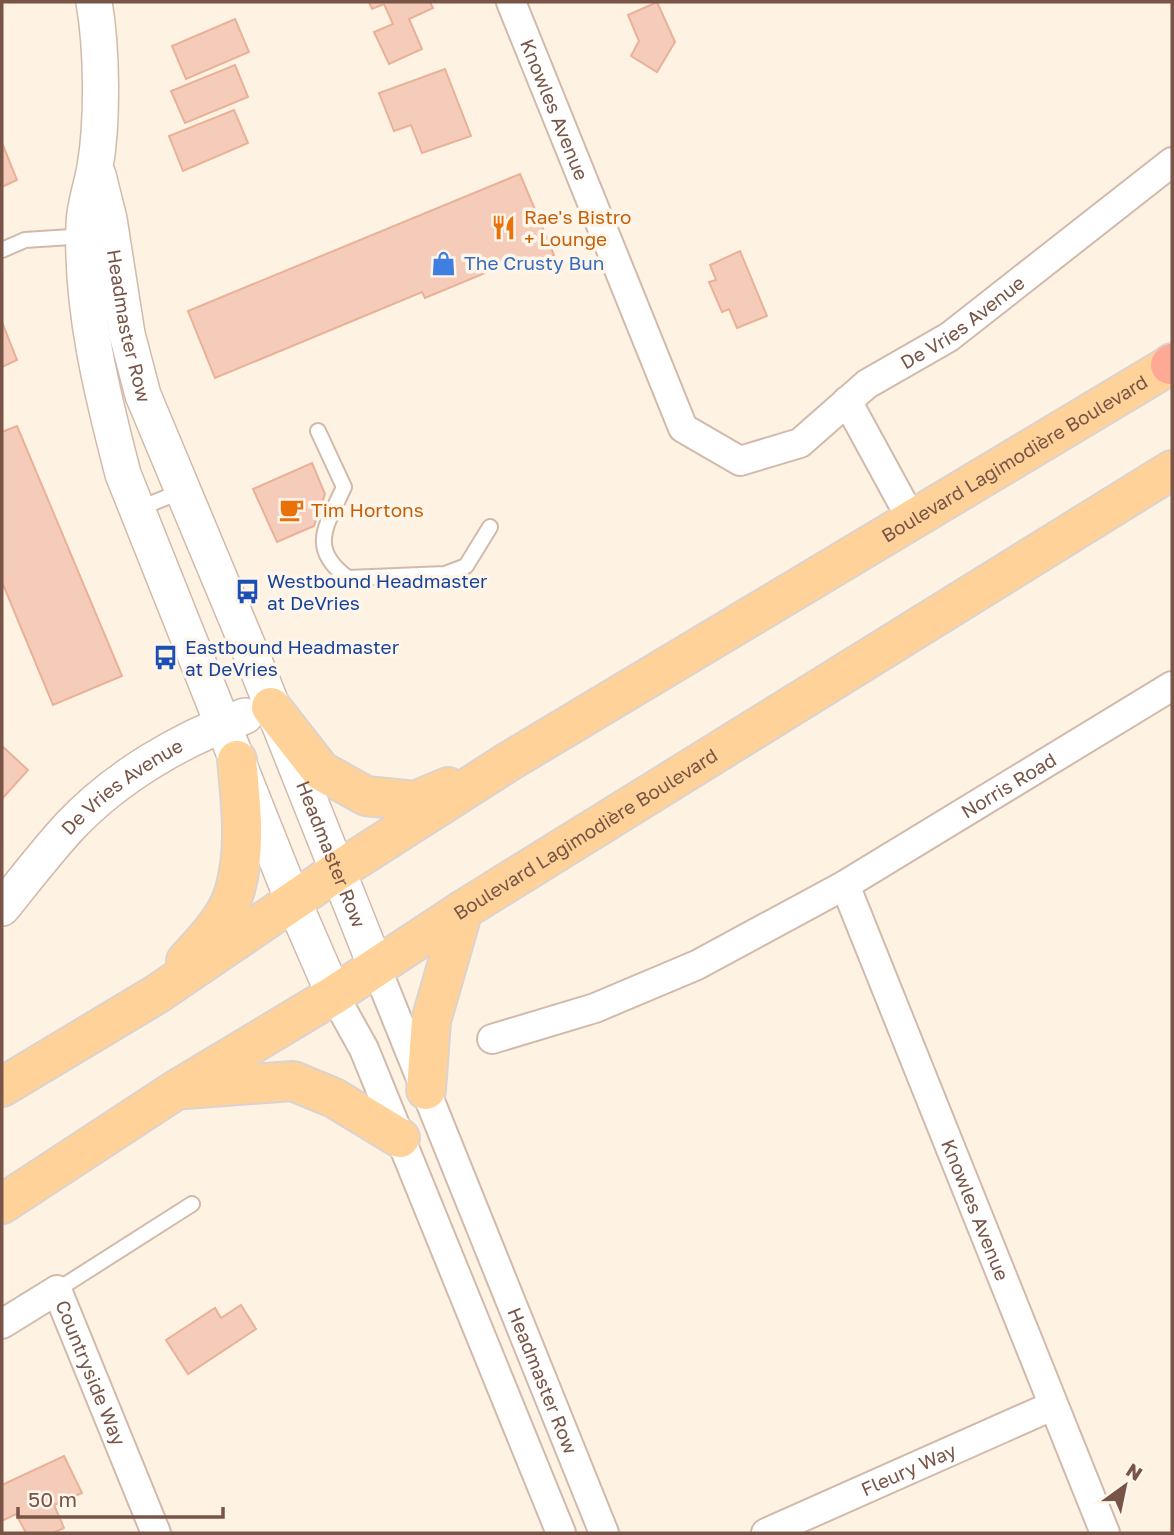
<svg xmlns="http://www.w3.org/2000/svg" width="1174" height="1535" font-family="'Golos Text',sans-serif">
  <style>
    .building { fill: #f5ccb9; stroke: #e9b198; stroke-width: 2 }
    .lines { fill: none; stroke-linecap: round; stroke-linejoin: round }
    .service-casing { stroke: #d2baab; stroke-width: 18 }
    .minor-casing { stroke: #d2baab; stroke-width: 32 }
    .tertiary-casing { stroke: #d2baab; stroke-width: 38 }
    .primary-casing { stroke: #dcd3cf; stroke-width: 42 }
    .motorway-casing { stroke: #dcd3cf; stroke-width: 42 }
    .service { stroke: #fff; stroke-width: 14 }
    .minor { stroke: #fff; stroke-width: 28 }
    .tertiary { stroke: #fff; stroke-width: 35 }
    .primary { stroke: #ffd299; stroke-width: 38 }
    .motorway { stroke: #fda995; stroke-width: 38 }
    .labels { text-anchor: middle; stroke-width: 7; stroke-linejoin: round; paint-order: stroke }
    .street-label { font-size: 19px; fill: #785547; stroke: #fff6eb }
    .food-label { font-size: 19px; fill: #c56008; stroke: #fff6eb; text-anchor: start }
    .shop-label { font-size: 19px; fill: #366cbe; stroke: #fff6eb; text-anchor: start }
    .transit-label { font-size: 19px; fill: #164399; stroke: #fff6eb; text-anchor: start }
  </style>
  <rect width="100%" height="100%" fill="#fef2e3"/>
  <path class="building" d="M369 2H430L433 8 409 19 422 49 389 64 374 32 393 24 384 4 372 9Z
    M657 2 675 42 657 72 631 56 639 41 628 15Z
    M235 19 249 52 186 79 172 46Z
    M235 65 248 97 185 123 171 91Z
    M445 69 471 136 422 153 411 125 394 131 379 93Z
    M234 110 248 143 183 171 169 136Z
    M2 143 17 180 2 187Z
    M520 174 554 255 525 267 521 258 425 298 422 292 215 378 188 311Z
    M740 251 767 316 737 328 729 309 722 312 709 282 716 280 710 265Z
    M2 322 17 360 2 367Z
    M17 426 122 676 53 705 2 582V432Z
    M312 463 325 494 314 526 277 542 253 489Z
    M2 746 28 770 2 799Z
    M241 1305 256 1329 188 1374 166 1340 215 1308 221 1318Z
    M64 1456 82 1493 54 1505 64 1528 53 1533H26L16 1514 2 1521V1485Z"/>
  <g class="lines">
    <defs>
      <path id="service" d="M2 250 25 240 86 236
        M318 431 344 487C327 525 307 548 348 578L445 574 466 566 490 527
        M138 509 182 491
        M57 1290 192 1204"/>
      <g id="minor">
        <path id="s1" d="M511 2 683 428 740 461 800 443 867 384 949 337 1172 162"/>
        <path d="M847 401 913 522"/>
        <path id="s2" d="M845 885 1105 1533"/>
        <path id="s3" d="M376 967 604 1533"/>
        <path d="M334 995 364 1049 561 1533"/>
        <path id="s4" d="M492 1039 595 1008 697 965 845 885 1172 686"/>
        <path id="s5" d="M2 1324 57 1290 156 1533"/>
        <path id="s6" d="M766 1533 1052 1406"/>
      </g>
      <g id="tertiary">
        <path d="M94 2C102 48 103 121 95 167 92 186 84 206 84 225 81 309 102 393 123 474L294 903 334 995"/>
        <path id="s7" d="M98 175 109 219 127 334 143 395 257 668 376 967"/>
        <path id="s8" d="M2 908C24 881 46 852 70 826 116 777 181 739 245 716"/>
      </g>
      <g id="primary">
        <path d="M271 707 321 771 366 796 415 801 448 787"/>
        <path d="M186 961C204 941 228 917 235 890 247 847 241 803 237 760"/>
        <path id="s9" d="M2 1087 157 994 336 872 508 762 1172 364"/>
        <path d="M185 1089 293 1081 334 1098 400 1138"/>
        <path d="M426 1090 431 1021 463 910"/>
        <path id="s10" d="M2 1204 176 1090 334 995 463 910 1172 470"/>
      </g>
      <path id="motorway" d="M1170 365 1172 363"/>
    </defs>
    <use href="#service" class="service-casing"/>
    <use href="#minor" class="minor-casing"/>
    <use href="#tertiary" class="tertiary-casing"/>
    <use href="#primary" class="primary-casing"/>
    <use href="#motorway" class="motorway-casing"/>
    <use href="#service" class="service"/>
    <use href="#minor" class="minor"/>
    <use href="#tertiary" class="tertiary"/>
    <use href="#primary" class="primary"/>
    <use href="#motorway" class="motorway"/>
  </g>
  <defs>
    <symbol id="restaurant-bare" viewBox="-9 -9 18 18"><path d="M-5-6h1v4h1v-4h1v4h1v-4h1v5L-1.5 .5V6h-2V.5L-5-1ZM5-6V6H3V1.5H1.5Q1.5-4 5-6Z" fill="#e8710a" stroke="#fff6eb" stroke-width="2.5" paint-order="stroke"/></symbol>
    <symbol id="shop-bare" viewBox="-9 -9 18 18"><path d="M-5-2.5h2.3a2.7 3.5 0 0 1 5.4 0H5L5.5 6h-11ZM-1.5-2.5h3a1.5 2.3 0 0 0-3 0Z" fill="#3f7fe0" stroke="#fff6eb" stroke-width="2.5" paint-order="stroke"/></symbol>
    <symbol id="cafe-bare" viewBox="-9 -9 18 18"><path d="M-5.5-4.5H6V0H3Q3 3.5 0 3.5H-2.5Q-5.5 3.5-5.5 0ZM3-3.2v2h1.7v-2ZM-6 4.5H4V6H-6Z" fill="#e8710a" stroke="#fff6eb" stroke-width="2.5" paint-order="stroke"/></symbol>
    <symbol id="bus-bare" viewBox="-9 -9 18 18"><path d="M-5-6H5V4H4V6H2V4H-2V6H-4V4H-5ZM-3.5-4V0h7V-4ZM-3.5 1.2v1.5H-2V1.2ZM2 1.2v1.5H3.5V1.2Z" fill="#1a4fb4" stroke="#fff6eb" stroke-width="2.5" paint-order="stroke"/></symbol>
  </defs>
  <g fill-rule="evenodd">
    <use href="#restaurant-bare" x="486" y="210" width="35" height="35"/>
    <use href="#shop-bare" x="426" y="246" width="35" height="35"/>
    <use href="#cafe-bare" x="274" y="492" width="35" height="35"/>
    <use href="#bus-bare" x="230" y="574" width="35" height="35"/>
    <use href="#bus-bare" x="148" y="640" width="35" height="35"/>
  </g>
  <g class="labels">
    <g class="street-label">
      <text dy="7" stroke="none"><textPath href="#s1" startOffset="116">Knowles Avenue</textPath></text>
      <text dy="7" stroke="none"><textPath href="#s1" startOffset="791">De Vries Avenue</textPath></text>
      <text dy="7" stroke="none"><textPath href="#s7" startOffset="154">Headmaster Row</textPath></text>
      <text dy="7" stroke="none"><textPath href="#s9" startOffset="1192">Boulevard Lagimodière Boulevard</textPath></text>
      <text dy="7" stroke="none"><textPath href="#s4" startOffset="578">Norris Road</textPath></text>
      <text dy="7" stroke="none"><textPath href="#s8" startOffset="172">De Vries Avenue</textPath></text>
      <text dy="7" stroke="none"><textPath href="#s10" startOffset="691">Boulevard Lagimodière Boulevard</textPath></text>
      <text dy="7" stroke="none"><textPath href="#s7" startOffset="721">Headmaster Row</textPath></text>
      <text dy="7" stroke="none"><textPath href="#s2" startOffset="350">Knowles Avenue</textPath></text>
      <text dy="7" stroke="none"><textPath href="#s5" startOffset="154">Countryside Way</textPath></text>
      <text dy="7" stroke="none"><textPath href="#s3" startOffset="446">Headmaster Row</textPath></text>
      <text dy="7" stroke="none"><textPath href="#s6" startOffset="156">Fleury Way</textPath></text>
    </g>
    <g class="food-label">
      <text x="524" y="224">Rae's Bistro<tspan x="524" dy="22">+ Lounge</tspan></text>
      <text x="311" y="517">Tim Hortons</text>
    </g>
    <g class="shop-label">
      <text x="464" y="270">The Crusty Bun</text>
    </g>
    <g class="transit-label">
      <text x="267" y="588">Westbound Headmaster<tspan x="267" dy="22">at DeVries</tspan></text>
      <text x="185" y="654">Eastbound Headmaster<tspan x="185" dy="22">at DeVries</tspan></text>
    </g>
  </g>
  <rect width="1174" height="1535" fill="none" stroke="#785547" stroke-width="7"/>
  <g transform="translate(1125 1486) rotate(33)" stroke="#fff6eb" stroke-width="5" paint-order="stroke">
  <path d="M0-5L12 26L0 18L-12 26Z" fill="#785547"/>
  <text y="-10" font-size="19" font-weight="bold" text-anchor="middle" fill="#785547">N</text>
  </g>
  <path d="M18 1507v10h205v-10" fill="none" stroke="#785547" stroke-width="3.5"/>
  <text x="28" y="1507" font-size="21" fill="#785547" stroke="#fff6eb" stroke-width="5" paint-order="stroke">50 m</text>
</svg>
